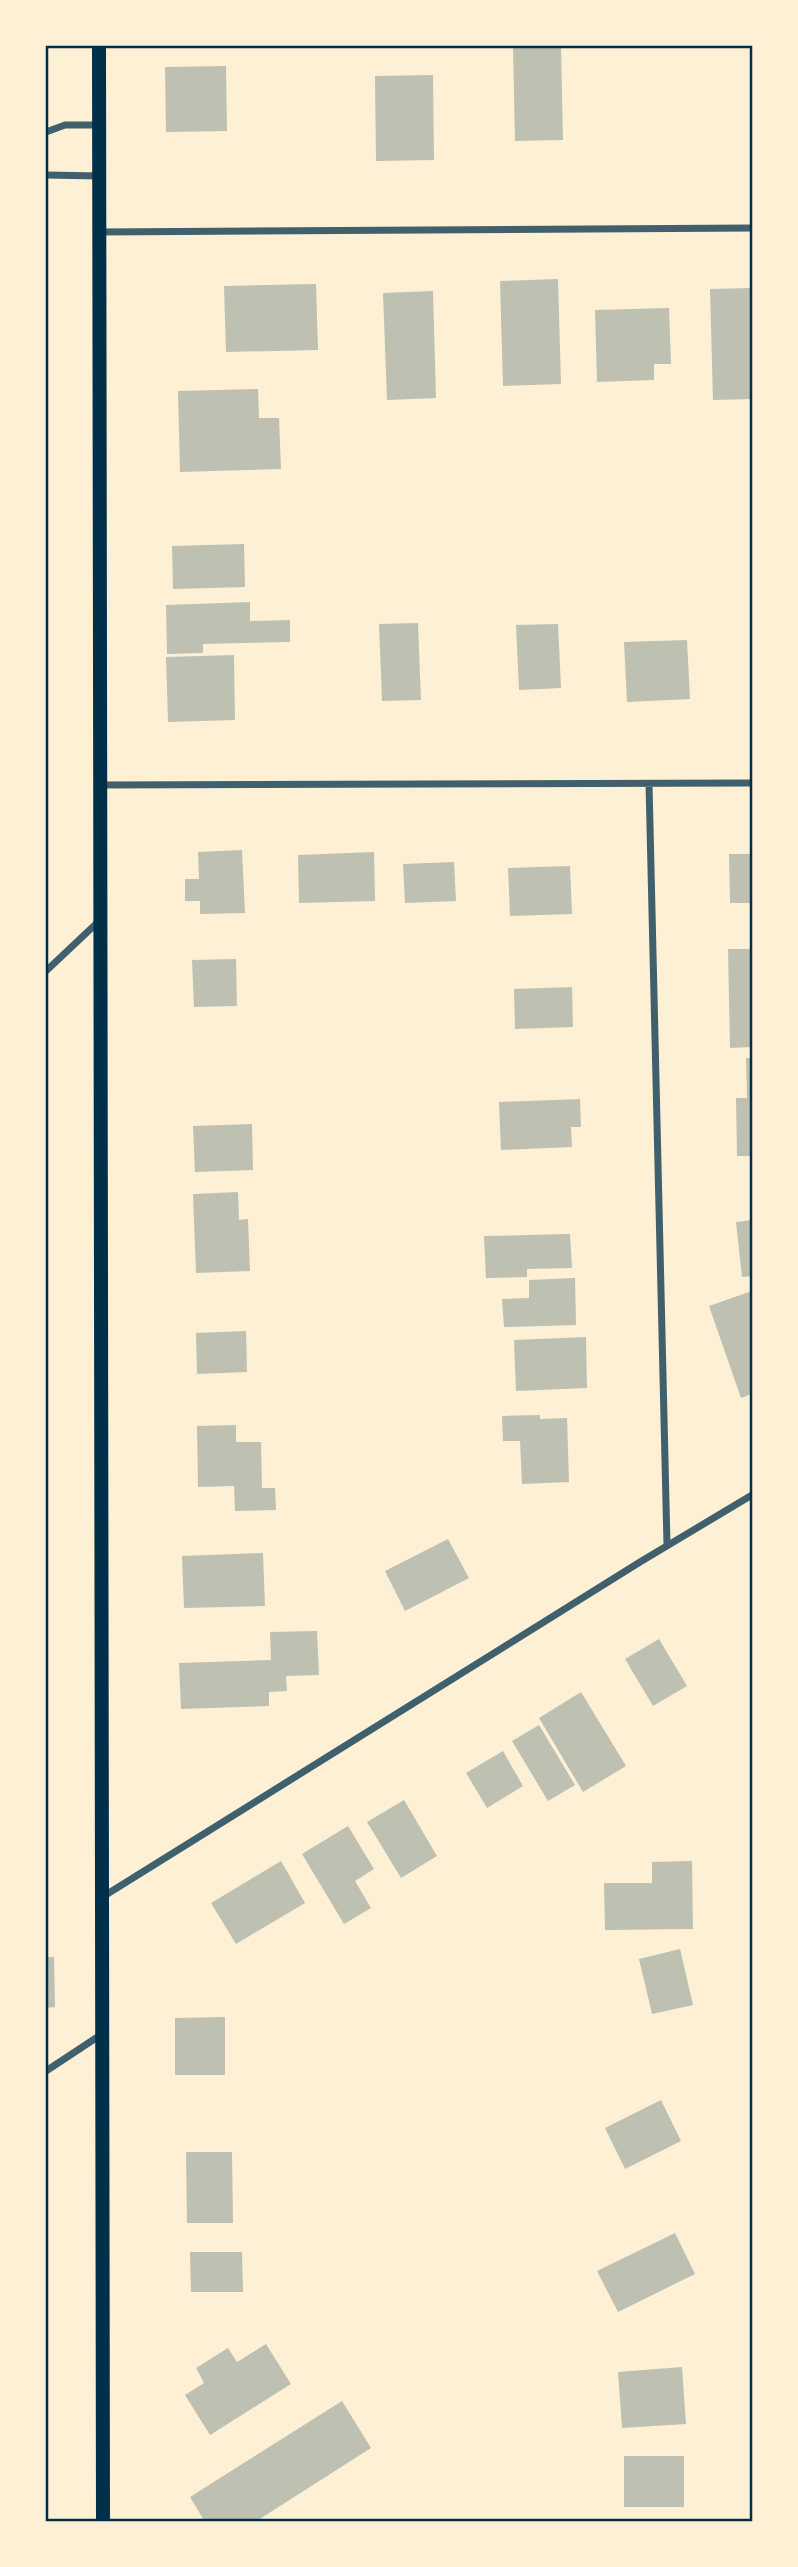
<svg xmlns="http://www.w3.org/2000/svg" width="798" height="2567" font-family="'PT Sans',sans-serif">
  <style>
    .building { fill: #bec0b2 }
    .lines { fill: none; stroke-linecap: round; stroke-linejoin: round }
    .minor { stroke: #3f606c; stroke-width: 7 }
    .secondary { stroke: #003049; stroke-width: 14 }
    .neatline { fill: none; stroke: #003049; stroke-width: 2.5 }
  </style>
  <rect width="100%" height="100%" fill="#fdf0d5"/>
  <path class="building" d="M513 46H561L563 140 515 141Z
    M226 66 227 131 166 132 165 67Z
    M433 75 434 160 376 161 375 76Z
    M558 279 561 384 503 386 500 281Z
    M316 284 318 350 226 352 224 286Z
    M752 288V399L713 400 710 289Z
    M433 291 436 398 387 400 383 293Z
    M669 308 671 364H654V380L597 382 595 310Z
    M258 389 259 418H279L281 469 180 472 178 391Z
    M244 544 245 587 173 589 172 546Z
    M250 602V621L290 620V642L203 644V653L167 654 166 605Z
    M418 623 421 700 382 701 379 624Z
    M558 624 561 688 519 690 516 625Z
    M687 640 690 699 627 702 624 642Z
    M234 655 235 720 168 722 166 657Z
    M242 850 245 913 200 914V901H185V879H199L198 852Z
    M374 852 375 901 299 903 298 855Z
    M729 854H752V903H730Z
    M454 862 456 901 405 903 403 864Z
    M570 866 572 914 510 916 508 868Z
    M728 949H752V1047L730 1048Z
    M236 959 237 1006 194 1007 192 960Z
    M572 987 573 1027 515 1029 514 989Z
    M746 1058H752V1156H737L736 1098H747Z
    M580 1099 581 1127H571L572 1147 501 1150 499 1102Z
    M252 1124 253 1170 195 1172 193 1126Z
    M238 1192 239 1220 248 1219 250 1271 196 1273 193 1194Z
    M752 1220V1276L742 1277 736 1222Z
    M570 1234 572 1268 527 1269V1277L486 1278 484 1236Z
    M575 1278 576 1325 504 1327 502 1299 529 1298V1280Z
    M752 1291V1394L741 1398 709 1306Z
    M246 1331 247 1372 197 1374 196 1333Z
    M586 1337 587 1388 516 1391 514 1340Z
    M540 1415V1419L567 1418 569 1482 522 1484 520 1441H503L502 1416Z
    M236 1425V1442H261L262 1488H275L276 1510 235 1511 234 1486 198 1487 197 1426Z
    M448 1539 469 1578 405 1611 385 1571Z
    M263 1553 265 1606 184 1608 182 1556Z
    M317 1631 319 1675 286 1676 287 1691 269 1692V1706L181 1709 179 1663 271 1660 270 1632Z
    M659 1639 687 1686 653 1706 625 1659Z
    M581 1692 626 1766 583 1792 539 1718Z
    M539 1725 575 1785 548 1801 512 1741Z
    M503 1751 523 1786 487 1808 466 1773Z
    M404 1800 437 1856 401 1878 367 1822Z
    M348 1826 374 1869 355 1881 371 1908 344 1924 302 1854Z
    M281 1861 305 1903 236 1944 211 1903Z
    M692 1861 693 1929 605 1930 604 1883H652V1862Z
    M680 1949 693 2005 652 2014 639 1959Z
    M46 1957H54L55 2007 46 2008Z
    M225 2017V2075H175V2018Z
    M661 2100 681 2141 625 2169 605 2128Z
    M186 2152H232L233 2223H187Z
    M675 2233 695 2274 618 2312 597 2271Z
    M190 2252H242L243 2292H191Z
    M266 2344 291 2384 210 2435 185 2395 204 2383 196 2368 228 2348 237 2362Z
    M682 2367 686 2424 622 2428 618 2372Z
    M342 2401 371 2448 255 2522H205L190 2497Z
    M624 2456H684V2507H624Z"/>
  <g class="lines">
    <path class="minor" d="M46 132 65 125H99
      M46 175 100 176
      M100 232 752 228
      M649 784 667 1545
      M101 785 752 783
      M46 971 98 922
      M104 1896 640 1562 752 1495
      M46 2071 102 2034"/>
    <path class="secondary" d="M99 46 103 2522"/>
  </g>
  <rect width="798" height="2567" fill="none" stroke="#fdf0d5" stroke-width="94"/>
  <rect x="47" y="47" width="704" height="2473" class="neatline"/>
</svg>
